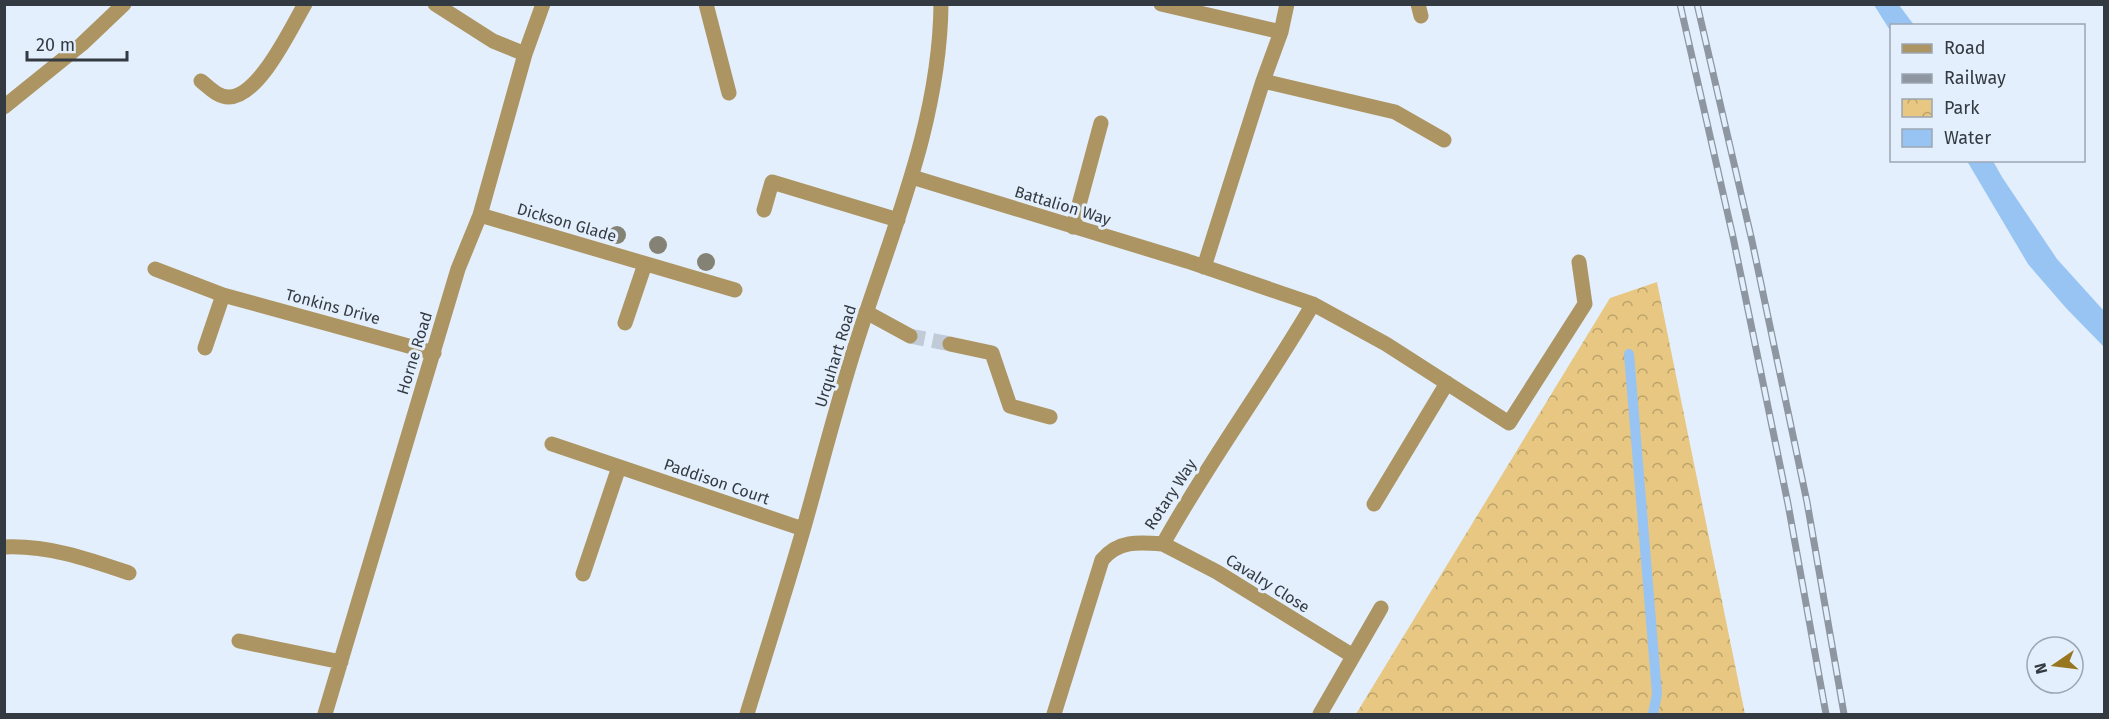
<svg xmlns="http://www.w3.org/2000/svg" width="2109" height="719" font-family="'Fira Sans',sans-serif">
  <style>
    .park { fill: url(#park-crowns) }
    .water { fill: #98c4f4 }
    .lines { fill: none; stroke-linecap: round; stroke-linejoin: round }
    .stream { stroke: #98c4f4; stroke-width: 10 }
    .minor-tunnel { stroke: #c0cbd7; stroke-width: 15; stroke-dasharray: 15 8; stroke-linecap: butt }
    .minor { stroke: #ac9562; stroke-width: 15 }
    .rail-casing { stroke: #8d96a1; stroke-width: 7 }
    .rail { stroke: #e3effd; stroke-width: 4.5; stroke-dasharray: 14; stroke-linecap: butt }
    .tree { fill: #848275 }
    .labels { text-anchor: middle; stroke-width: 6; stroke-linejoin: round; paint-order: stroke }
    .street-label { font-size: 16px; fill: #343a41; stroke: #e3effd }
  </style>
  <defs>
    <pattern id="park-crowns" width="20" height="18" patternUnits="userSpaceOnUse" patternTransform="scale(1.5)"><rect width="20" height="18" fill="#e7c781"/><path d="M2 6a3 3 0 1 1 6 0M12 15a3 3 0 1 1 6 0" fill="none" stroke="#bca36b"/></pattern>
  </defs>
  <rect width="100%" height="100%" fill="#e3effd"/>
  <path class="park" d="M1657 282 1745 714H1356L1610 298Z"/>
  <path class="water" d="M1874 5H1899L1914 25 1892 26 1891 32Z
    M1967 161H1993L2002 177 2057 259 2104 311V347L2066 308 2028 264Z"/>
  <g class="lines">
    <path class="stream" d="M1629 354 1657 694 1653 714"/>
    <path class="minor-tunnel" d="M910 336 950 344"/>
    <path class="minor" d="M435 4 493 41 525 54
      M706 4 729 93
      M1161 4 1281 32
      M1418 4 1421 16
      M201 81C209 87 217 97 229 97 259 97 291 28 305 4
      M1263 81 1395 112 1444 140
      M4 107 82 44 124 4
      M912 177 1187 261 1313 304 1386 344 1509 423 1585 304 1579 262
      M764 210 772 182 898 220
      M480 215 735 290
      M1073 227 1101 123
      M1204 267 1263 81 1281 32 1287 4
      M155 269 223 295 434 353
      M866 312 910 336
      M625 323 645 264
      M950 344 992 353 1010 406 1050 417
      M205 348 223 295
      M552 444 803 529
      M1374 504 1447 383
      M1163 544 1217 572 1353 656
      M4 547C48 545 88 559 129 573
      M583 574 619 467
      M239 641 341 662
      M325 714 458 269 480 215 525 54 543 4
      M747 714C766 652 786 590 804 527 821 467 836 407 855 347 890 235 940 124 941 4
      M1054 714 1102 560C1118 540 1139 542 1163 544 1209 461 1265 386 1313 304
      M1320 714 1381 608"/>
    <defs>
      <path id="rail" d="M1680 4 1733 237 1788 504 1826 714
        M1697 4 1752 241 1807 502 1844 714"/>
    </defs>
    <use href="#rail" class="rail-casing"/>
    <use href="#rail" class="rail"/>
  </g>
  <g class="tree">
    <circle cx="617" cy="235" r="9"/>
    <circle cx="658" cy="245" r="9"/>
    <circle cx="706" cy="262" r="9"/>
  </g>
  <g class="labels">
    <g class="street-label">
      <text transform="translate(1063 205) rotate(17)" y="6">Battalion Way</text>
      <text transform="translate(567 222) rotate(16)" y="6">Dickson Glade</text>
      <text transform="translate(333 306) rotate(15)" y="6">Tonkins Drive</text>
      <text transform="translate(414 353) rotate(-73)" y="6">Horne Road</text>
      <text transform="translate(835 356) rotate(-73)" y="6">Urquhart Road</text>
      <text transform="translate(717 481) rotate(19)" y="6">Paddison Court</text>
      <text transform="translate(1170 494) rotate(-57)" y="6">Rotary Way</text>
      <text transform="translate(1268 583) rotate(32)" y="6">Cavalry Close</text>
    </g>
  </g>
  <rect width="2109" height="719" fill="none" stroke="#343a41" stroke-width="12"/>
  <rect x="1890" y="24" width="195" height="138" fill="#e3effd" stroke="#9da7b2" stroke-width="1.5"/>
  <rect x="1902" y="44" width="30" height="9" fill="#ac9562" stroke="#9da7b2" stroke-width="1.5"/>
  <text x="1944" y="54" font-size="18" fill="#343a41">Road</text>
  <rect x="1902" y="74" width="30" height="9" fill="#8d96a1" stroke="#9da7b2" stroke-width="1.5"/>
  <text x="1944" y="84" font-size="18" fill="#343a41">Railway</text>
  <rect x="1902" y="99" width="30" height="18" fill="url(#park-crowns)" stroke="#9da7b2" stroke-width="1.5"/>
  <text x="1944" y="114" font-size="18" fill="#343a41">Park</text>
  <rect x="1902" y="129" width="30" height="18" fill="#98c4f4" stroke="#9da7b2" stroke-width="1.5"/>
  <text x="1944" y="144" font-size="18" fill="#343a41">Water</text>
  <g transform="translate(2055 665) rotate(256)"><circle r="28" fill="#e3effd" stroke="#9da7b2" stroke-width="1.5"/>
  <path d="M0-4.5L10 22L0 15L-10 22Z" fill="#987620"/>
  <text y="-9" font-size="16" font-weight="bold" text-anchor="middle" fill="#343a41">N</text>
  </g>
  <path d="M27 51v9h100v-9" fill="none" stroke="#343a41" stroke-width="3"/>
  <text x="36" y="51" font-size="18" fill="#343a41" stroke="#e3effd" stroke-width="4.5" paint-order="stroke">20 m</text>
</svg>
